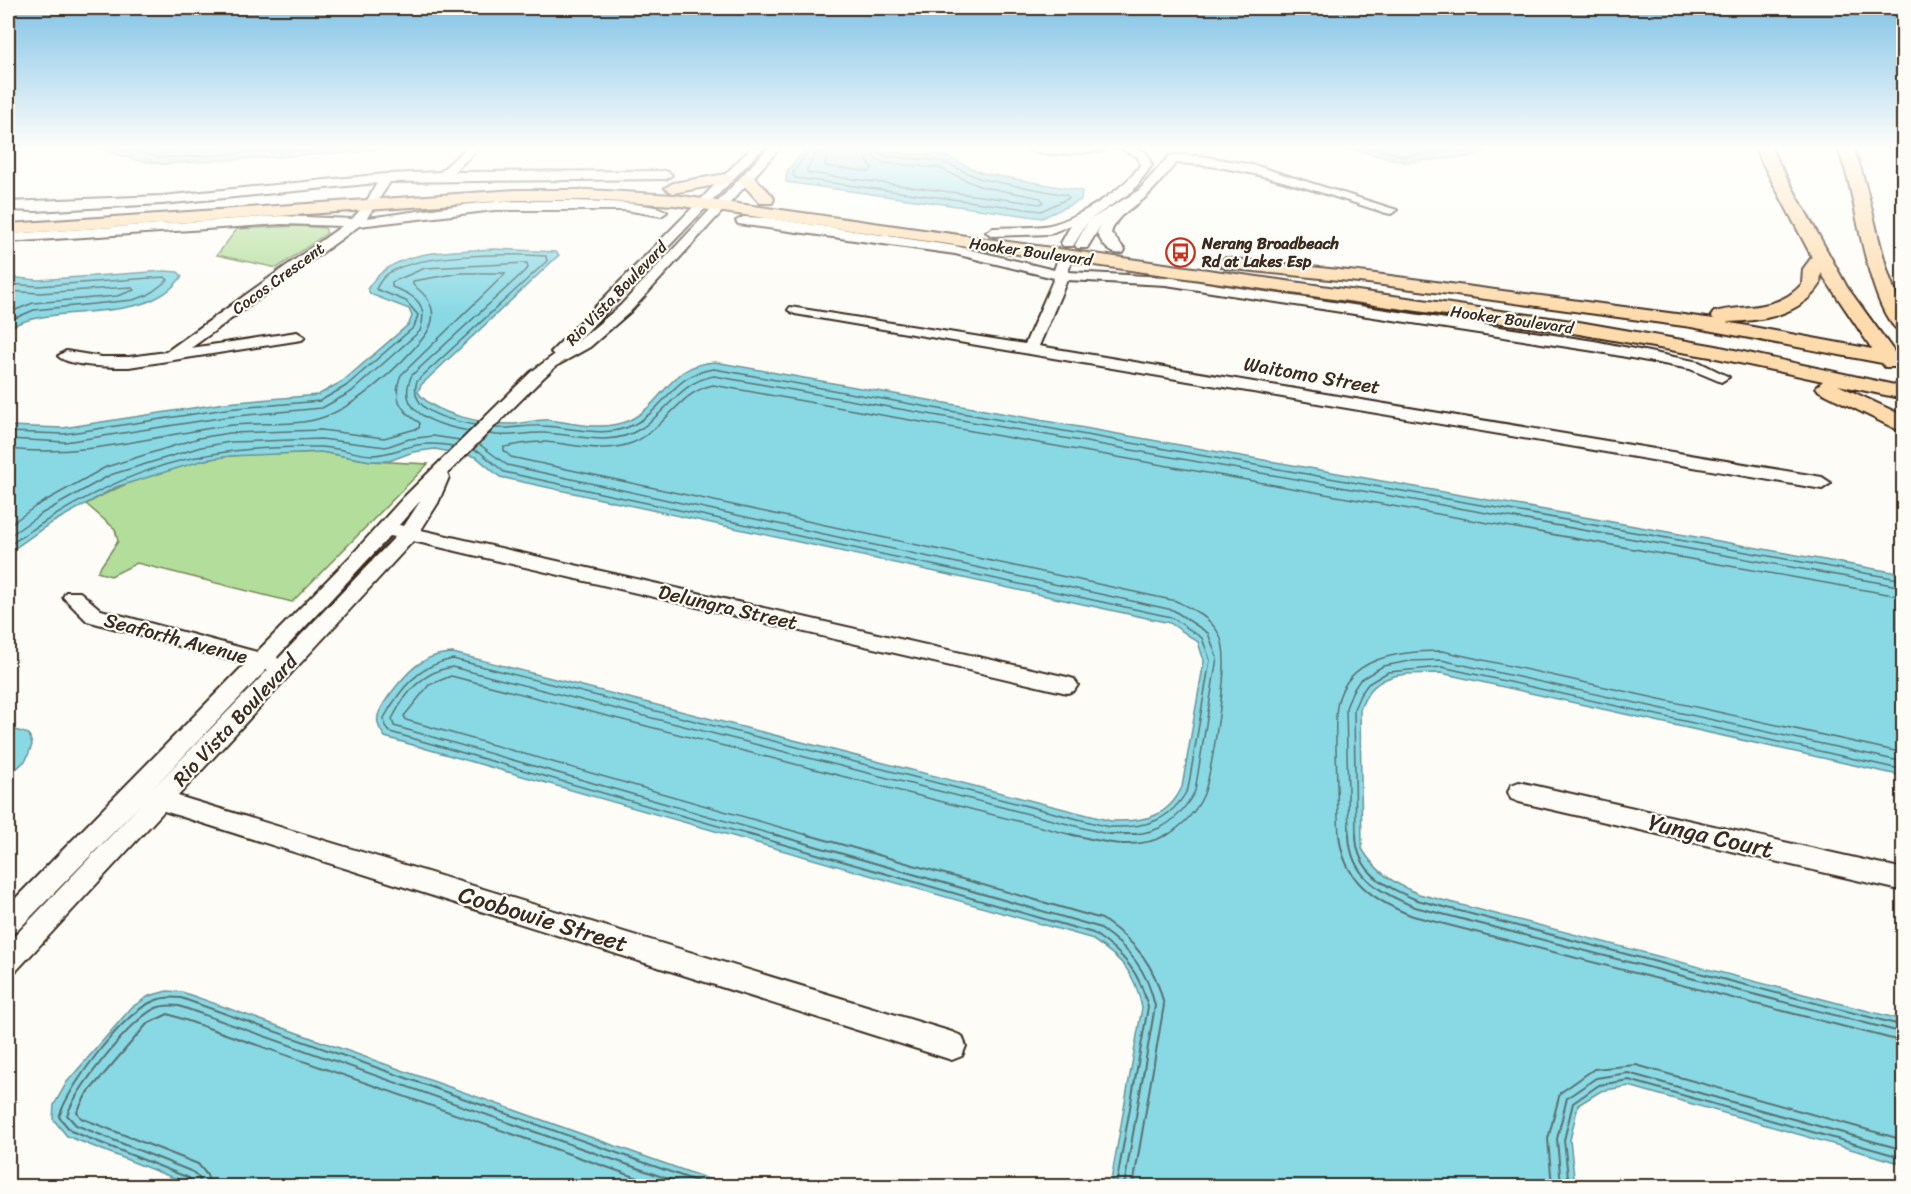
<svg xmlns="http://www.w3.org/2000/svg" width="1911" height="1194" font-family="Sriracha,sans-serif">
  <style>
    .green { fill: #b3dd9a; stroke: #77845c; stroke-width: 1.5 }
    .water { fill: #89d9e5; stroke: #6a9395; stroke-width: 1.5 }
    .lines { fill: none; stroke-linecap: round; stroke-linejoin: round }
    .shore-far1 { stroke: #5a706e; stroke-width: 1.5 }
    .shore { stroke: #5a706e; stroke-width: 2 }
    .minor-casing { stroke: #3b2a1e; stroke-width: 4 }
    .major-casing { stroke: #3b2a1e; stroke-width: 4 }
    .minor { fill: #fdfcf7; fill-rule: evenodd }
    .major { fill: #fedbac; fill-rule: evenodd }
    .labels { text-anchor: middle; stroke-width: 4.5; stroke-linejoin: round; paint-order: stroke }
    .far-poi-label { font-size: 16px; font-weight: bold; fill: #3b2a1e; stroke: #fdfcf7; text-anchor: start }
    .far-street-label { font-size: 16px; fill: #3b2a1e; stroke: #fdfcf7 }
    .street-label { font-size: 20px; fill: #3b2a1e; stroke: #fdfcf7 }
    .near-street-label { font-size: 24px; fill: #3b2a1e; stroke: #fdfcf7 }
  </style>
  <rect width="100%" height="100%" fill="#fdfcf7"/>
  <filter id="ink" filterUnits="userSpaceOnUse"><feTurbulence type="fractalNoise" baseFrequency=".0167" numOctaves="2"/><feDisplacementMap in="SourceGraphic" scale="12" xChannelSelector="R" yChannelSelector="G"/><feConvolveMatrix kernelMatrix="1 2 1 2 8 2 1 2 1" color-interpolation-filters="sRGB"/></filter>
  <g filter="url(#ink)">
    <path class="green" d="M299 226 325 228 327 233 277 268 217 255 237 229Z
      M321 452 371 461 428 464 292 602 137 563 111 576 97 572 118 541 115 529 86 504C129 480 179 462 229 456 259 453 290 454 321 452Z"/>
    <path class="water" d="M94 147H386L356 152 163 164 136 160Z
      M807 147H882L887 151 908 154 943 155 982 173 1082 191 1081 200 1042 218 786 182 787 171Z
      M1332 147H1499L1468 157 1404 162 1360 151Z
      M494 249 556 252 559 255 421 385 418 392C433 415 485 424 511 424 524 424 535 419 548 420 576 423 602 432 630 420 665 403 669 364 715 362L1903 574V776L1441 673C1405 674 1373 670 1360 710L1362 849C1377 873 1393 883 1419 894L1903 1020V1164L1629 1086 1601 1091 1578 1105 1570 1140 1575 1186H1110L1142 1008C1135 971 1121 958 1090 938L385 737C381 731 376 724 378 716 382 701 409 669 422 662 432 655 441 654 453 653L1111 821C1143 822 1168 818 1182 787L1204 661 1198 642 1170 623 500 477 476 457 435 449 413 452 389 461H371L321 452 230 456 204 460 116 487 48 525 8 553V426L63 428 225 403 318 395 343 381 409 324 412 316 409 309 370 294 368 288C393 247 453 252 494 249Z
      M165 271 178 272 182 276C146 328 59 300 8 328V277L38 280Z
      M8 728 29 734 32 745 26 760 8 776Z
      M167 991 182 992 728 1186H194L67 1136 53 1119 54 1105 67 1082 132 1007 149 996Z"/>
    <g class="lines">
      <path class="shore-far1" d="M118 147 163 158 349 147
        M139 147 163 150 223 147
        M811 147 793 173 795 178 1041 211 1069 198 1066 195 981 179 941 161 885 156 880 153 879 147
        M819 147 807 169 808 173 1040 204 1043 202 1041 198 979 186 939 168 883 163 874 157 872 147
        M828 147 825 166 870 172 872 168 865 158 863 147
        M1369 147 1404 156 1485 147
        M8 284 38 286 165 277 168 280 148 295 133 300 34 310 8 321
        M8 291 39 293 131 287 134 290 117 296 33 303 8 313
        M496 428C511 429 527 425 542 426 572 427 604 439 633 425 666 409 672 374 714 369L1904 580
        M8 432 64 434 226 409 320 401 346 386 414 327 418 315 406 301 376 289C378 285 381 280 384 277 409 252 510 254 546 256L547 261 417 381C407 412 452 421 475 425
        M489 434C511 438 524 432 544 433 577 434 610 448 640 429 668 412 679 382 714 376L1904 587
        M8 439 65 442 226 417 322 408 351 392 420 331C429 305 416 295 392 287V282L425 268 527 263 528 268 412 375C393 413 440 426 469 431
        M479 444 507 465 1173 610 1208 633 1217 658 1195 791C1174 830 1149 837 1107 834L452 667C422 672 405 693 392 719L394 726 778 836
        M8 449C82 458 152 436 225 426 257 421 293 428 324 417 358 405 401 365 423 338 440 317 433 299 413 285V281L460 273H506L401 375C392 397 400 411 420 423L419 428 384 438 321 430 229 433 199 438 106 467 36 506 8 526
        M473 450 480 452 504 472 1171 617 1202 638 1210 660 1188 789C1170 822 1145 828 1109 827L453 659C419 665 400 689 384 718L385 726 390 732 753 836
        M8 537 41 514 110 475 201 447 230 442 321 439 386 447 409 439 433 436 460 440
        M8 546C114 473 188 445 318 447 337 447 354 454 372 455 388 455 402 448 417 445 429 443 441 444 453 446
        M811 836 406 720 404 716 429 685 451 676 1076 836
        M1166 836C1182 826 1195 814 1203 796 1211 778 1225 683 1224 661 1224 652 1223 642 1219 634 1210 617 1192 609 1176 601L511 457 504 451V447C517 445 531 441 545 442 575 444 603 454 632 443 665 430 678 392 713 385L1904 597
        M1339 836C1337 806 1337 777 1336 748 1336 734 1335 719 1337 706 1346 656 1401 651 1442 651L1904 753
        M1349 836 1346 708 1352 692 1360 680 1383 666 1410 661 1441 660 1904 762
        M1356 836 1354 709 1360 695 1368 684 1388 672 1442 667 1904 770"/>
      <path class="shore" d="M747 834 1093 933C1123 953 1140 972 1148 1007L1116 1186
        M773 834 1098 927C1129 948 1147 969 1155 1006L1124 1186
        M805 834 1102 919C1136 942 1155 965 1164 1005L1133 1186
        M1070 834C1103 842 1137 852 1168 834
        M1110 834H1137
        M1339 834C1343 880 1372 900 1413 916L1904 1042
        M1349 834C1350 877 1379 892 1415 907L1904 1033
        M1356 834C1356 873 1385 886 1417 900L1904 1026
        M193 1186 189 1178 71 1131 59 1117C69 1085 123 1013 154 1001 162 997 172 997 181 998L710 1186
        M201 1186 199 1178 193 1172 76 1125 67 1115C77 1088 130 1020 156 1008 163 1005 171 1005 179 1006L688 1186
        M210 1186 207 1175 198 1164 81 1118 77 1112 86 1095 147 1024 168 1014 661 1186
        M1552 1186 1548 1139 1560 1093 1594 1069 1636 1065 1904 1140
        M1561 1186 1557 1139 1567 1098 1596 1078 1628 1073 1904 1150
        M1569 1186 1564 1140 1573 1103 1599 1085 1629 1080 1904 1158"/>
      <defs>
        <path id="minor" d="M467 147H480L454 172 666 171 672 175 666 179 390 182 367 218C409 213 452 205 495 202 521 201 653 198 667 212L661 216 625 210H495L359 226 191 348 297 332 305 337 302 340 129 367C113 367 69 367 58 356L66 351 102 357H129L166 352 342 226 282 224 8 242V234L282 216 352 219 364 206 377 183 162 204 35 211 8 210V202L162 196 386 174 440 172Z
          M752 147H764L577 342 620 306 769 147H781L630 312 590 347 556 366 543 378 447 474 449 477 438 503 421 530 1067 677 1074 679 1078 685 1074 691 1067 693 413 541 178 796 952 1032 962 1036 966 1046 962 1056 952 1060 164 811 17 970 8 973V943L141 804 17 931 8 935V906L245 664 87 621 63 597 66 592H80L101 610 257 652 349 558 404 497 531 372 554 355 551 352 554 349ZM421 500 404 526 399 525ZM390 536 395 537 278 659 277 657ZM266 670H268L153 788Z
          M1025 147H1108L1102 151C1084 152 1039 159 1025 147Z
          M1117 147H1133L1146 152 1152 165 1133 191 1089 220 1073 246H1063L1061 243 1071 225 1049 234 993 236 986 232 993 228C1010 227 1028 228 1044 226 1071 223 1126 189 1140 165L1138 157Z
          M1173 155 1202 156 1257 166 1397 210 1391 214 1386 213C1317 192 1250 166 1176 163 1167 173 1158 186 1147 196 1132 210 1118 212 1111 233L1125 250 1123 253C1110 256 1102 244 1097 233L1101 225 1087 248H1077L1075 245 1089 220 1138 191 1169 156Z
          M743 217 767 218 955 246 1054 270 1059 256 1066 252 1073 256 1068 272 1166 277 1594 341 1699 362 1729 377 1721 382 1690 369 1594 351 1166 285 1067 280 1039 346 1822 477 1831 483 1822 489 795 314 788 310 790 307 1025 344 1054 278 955 254 738 224 736 221Z
          M1519 782 1904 869V891L1519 802 1511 799 1508 792 1511 785Z"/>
        <path id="major" d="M1754 147H1770L1847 287 1895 353 1904 355V367H1885L1882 363 1691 327 1368 283 1225 268 1216 263 1225 258 1368 273 1714 319 1711 316 1714 312C1746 304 1777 312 1802 284L1803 269 1812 257ZM1821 273 1872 349 1726 322C1761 321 1799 316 1820 285Z
          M1837 147H1853C1868 184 1874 224 1885 262 1892 289 1904 305 1904 333 1874 325 1858 219 1851 192 1848 176 1843 162 1837 147Z
          M726 174 734 179 732 182 673 193 665 188 673 183Z
          M747 174 753 176 772 195 774 199 772 203H760L741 182 739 179Z
          M516 190H589L674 195 1579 322 1716 346 1904 387V399L1838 385 1904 416V433L1819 391 1816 387 1823 381 1716 358 1579 334 674 205 589 200H516L8 234V224Z"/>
      </defs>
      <use href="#minor" class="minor-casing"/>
      <use href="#major" class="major-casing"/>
      <use href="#minor" class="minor"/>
      <use href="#major" class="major"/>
    </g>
  </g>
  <linearGradient id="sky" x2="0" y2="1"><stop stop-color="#82c3e7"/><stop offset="0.47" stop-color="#fefefb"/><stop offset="1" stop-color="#fefefb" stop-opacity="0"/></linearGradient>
  <rect width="1911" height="314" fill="url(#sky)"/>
  <defs>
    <symbol id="bus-ring" viewBox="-11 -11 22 22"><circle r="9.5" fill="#fdfcf7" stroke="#c8321e" stroke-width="1.5"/><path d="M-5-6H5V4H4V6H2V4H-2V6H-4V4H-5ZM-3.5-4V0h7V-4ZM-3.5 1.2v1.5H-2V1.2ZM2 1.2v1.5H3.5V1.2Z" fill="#c8321e"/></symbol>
  </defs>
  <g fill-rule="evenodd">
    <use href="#bus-ring" x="1164" y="236" width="33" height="33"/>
  </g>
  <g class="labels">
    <g class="far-poi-label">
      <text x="1202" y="249">Nerang Broadbeach<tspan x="1202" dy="18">Rd at Lakes Esp</tspan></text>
    </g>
    <g class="far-street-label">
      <text transform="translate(1031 251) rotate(8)" y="6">Hooker Boulevard</text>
      <text transform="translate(278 278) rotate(-36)" y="6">Cocos Crescent</text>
      <text transform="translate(616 293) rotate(-46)" y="6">Rio Vista Boulevard</text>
      <text transform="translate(1512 319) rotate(8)" y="6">Hooker Boulevard</text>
    </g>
    <g class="street-label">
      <text transform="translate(1312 375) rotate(10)" y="7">Waitomo Street</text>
      <text transform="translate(728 607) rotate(13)" y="7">Delungra Street</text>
      <text transform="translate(176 638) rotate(15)" y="7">Seaforth Avenue</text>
      <text transform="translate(235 720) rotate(-47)" y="7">Rio Vista Boulevard</text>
    </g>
    <g class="near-street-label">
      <text transform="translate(1711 836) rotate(13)" y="8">Yunga Court</text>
      <text transform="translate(543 919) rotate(17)" y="8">Coobowie Street</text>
    </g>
  </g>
  <rect width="1911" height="1194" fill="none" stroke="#fdfcf7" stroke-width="30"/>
  <rect x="15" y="15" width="1881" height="1164" fill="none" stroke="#3b2a1e" stroke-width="2" filter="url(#ink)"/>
</svg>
